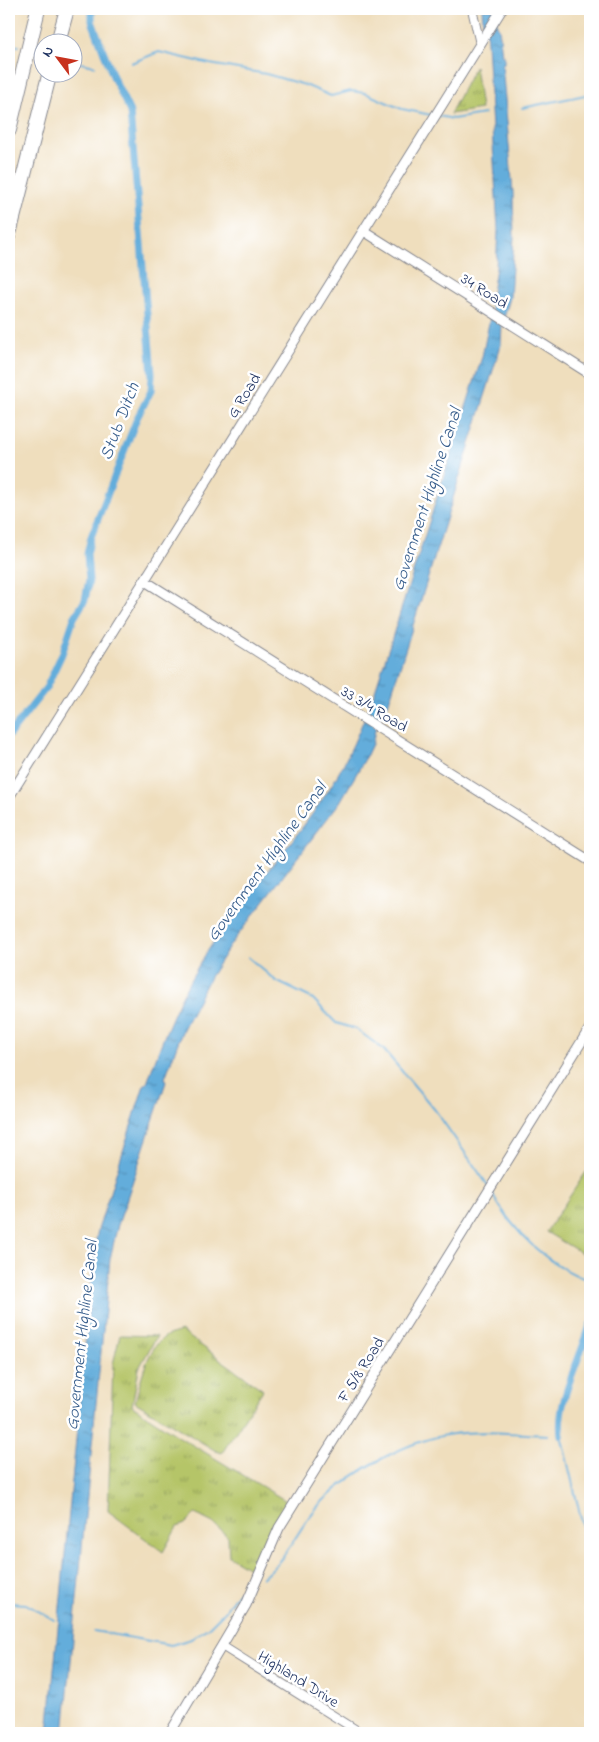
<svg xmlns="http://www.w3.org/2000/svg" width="599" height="1742" font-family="'Indie Flower',sans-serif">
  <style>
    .grass { fill: url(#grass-tufts); stroke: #687a63 }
    .water { fill: url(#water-ripples); stroke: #3f6e9c }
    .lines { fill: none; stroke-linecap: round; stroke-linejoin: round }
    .stream { stroke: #63addb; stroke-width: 2 }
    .canal { stroke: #63addb; stroke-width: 7 }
    .minor-casing { stroke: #85868e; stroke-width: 10 }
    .tertiary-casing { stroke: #85868e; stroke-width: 11 }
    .motorway-casing { stroke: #85868e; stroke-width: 16 }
    .minor { stroke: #fff; stroke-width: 8 }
    .tertiary { stroke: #fff; stroke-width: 9 }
    .motorway { stroke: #fff; stroke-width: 14 }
    .labels { text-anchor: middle; stroke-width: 5; stroke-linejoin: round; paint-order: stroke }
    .street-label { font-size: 16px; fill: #1b2f5e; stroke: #fff }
    .water-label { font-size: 18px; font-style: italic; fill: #345b8a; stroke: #fff }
  </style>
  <defs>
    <pattern id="grass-tufts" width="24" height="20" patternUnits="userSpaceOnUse" patternTransform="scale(1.25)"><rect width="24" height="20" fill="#b5c568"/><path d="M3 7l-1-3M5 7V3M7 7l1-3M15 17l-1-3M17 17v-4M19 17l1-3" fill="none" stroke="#92a059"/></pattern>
    <pattern id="water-ripples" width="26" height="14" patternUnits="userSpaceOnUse" patternTransform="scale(1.25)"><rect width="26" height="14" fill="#63addb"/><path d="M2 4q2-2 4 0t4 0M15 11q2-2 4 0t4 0" fill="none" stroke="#518db5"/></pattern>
  </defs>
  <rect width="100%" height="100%" fill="#fff"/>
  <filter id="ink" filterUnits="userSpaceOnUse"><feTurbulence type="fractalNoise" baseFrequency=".02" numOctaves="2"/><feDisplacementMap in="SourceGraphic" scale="10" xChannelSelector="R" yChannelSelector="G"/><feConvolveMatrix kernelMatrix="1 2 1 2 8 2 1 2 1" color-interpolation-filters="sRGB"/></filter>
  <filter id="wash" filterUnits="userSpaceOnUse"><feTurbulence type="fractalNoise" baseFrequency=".0096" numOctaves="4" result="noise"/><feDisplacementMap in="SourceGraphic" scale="20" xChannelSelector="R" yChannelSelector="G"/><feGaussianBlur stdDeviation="1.12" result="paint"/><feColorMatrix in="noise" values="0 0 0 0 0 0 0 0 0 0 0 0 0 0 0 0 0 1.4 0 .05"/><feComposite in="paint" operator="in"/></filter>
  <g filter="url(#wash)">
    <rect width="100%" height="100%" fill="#efdebd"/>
    <path class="grass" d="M475 66 481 109 450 114Z
      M586 1172 590 1175V1258L546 1232Z
      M181 1331 263 1390 222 1453 216 1451 135 1402C141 1381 146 1349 166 1336 170 1334 177 1333 181 1331Z
      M120 1335 157 1336 139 1368 132 1406 181 1438 288 1502 249 1568 229 1556 228 1537 213 1523 195 1514 185 1524 177 1527 163 1552 108 1511 113 1364Z"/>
    <path class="water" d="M482 9H496L497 26 499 28 502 56H504V64H502L513 192 514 237 510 298 502 324 501 345 388 705 377 721 372 744 365 759 340 802 231 944 210 977 183 1029 165 1078 166 1082 117 1228 110 1259 64 1733H48L94 1250 98 1230 144 1085 147 1083C163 1037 180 993 207 952 243 895 292 847 328 791 348 760 362 725 375 691L482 357 492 308 490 305 496 267 498 230 486 26 483 23Z"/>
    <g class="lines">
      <path class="stream" d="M9 45 19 46
        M72 61 95 66
        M131 63 159 52 210 64 266 74 305 85 331 96 351 91 365 93 402 109 431 115
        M522 108 590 94
        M438 116 453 119 484 114
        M248 957 276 981 313 999 336 1023 356 1029 383 1049 435 1110 489 1187
        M492 1193C513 1232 547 1265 588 1280
        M561 1435 590 1556
        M262 1578C291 1555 299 1524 323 1501 356 1469 408 1440 453 1434 484 1430 517 1434 548 1435
        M9 1603 26 1604 54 1620
        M94 1631 171 1645 191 1639 209 1627 225 1611 238 1592"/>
      <path class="canal" d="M9 735 46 688 62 654 74 618 85 600 89 580 87 554 91 537 137 418 151 391 152 374 130 112 114 79 92 21V9
        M561 1435C556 1401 581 1358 590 1325"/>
    </g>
  </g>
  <g filter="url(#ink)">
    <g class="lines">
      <defs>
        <path id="minor" d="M472 9 480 44
          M222 1646 361 1733"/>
        <path id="tertiary" d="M364 231 590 374
          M145 581 590 861
          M9 797 502 9
          M170 1733 246 1605 279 1528 590 1028"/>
        <path id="motorway" d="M58 42 67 9
          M9 130 38 9
          M9 234 50 72"/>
      </defs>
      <use href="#minor" class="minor-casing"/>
      <use href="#tertiary" class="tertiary-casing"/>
      <use href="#motorway" class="motorway-casing"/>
      <use href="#minor" class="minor"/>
      <use href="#tertiary" class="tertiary"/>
      <use href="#motorway" class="motorway"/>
    </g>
  </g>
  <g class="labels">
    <g class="street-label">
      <text transform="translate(485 290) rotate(32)" y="6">34 Road</text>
      <text transform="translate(243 395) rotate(-58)" y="6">G Road</text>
      <text transform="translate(375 708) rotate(31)" y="6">33 3/4 Road</text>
      <text transform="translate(360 1369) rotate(-58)" y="6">F 5/8 Road</text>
      <text transform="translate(299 1678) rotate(32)" y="6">Highland Drive</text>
    </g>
    <g class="water-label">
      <text transform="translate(119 421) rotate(-69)" y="6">Stub Ditch</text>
      <text transform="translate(426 499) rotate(-72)" y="6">Government Highline Canal</text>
      <text transform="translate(266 861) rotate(-54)" y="6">Government Highline Canal</text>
      <text transform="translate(81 1335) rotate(-84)" y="6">Government Highline Canal</text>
    </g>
  </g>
  <rect width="599" height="1742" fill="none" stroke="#fff" stroke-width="30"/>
  <g transform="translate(58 58) rotate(302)"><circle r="24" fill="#ffffff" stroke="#a4acbf"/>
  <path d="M0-4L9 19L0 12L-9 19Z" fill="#c8321e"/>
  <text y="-8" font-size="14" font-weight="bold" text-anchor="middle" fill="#1b2f5e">N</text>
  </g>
</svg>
